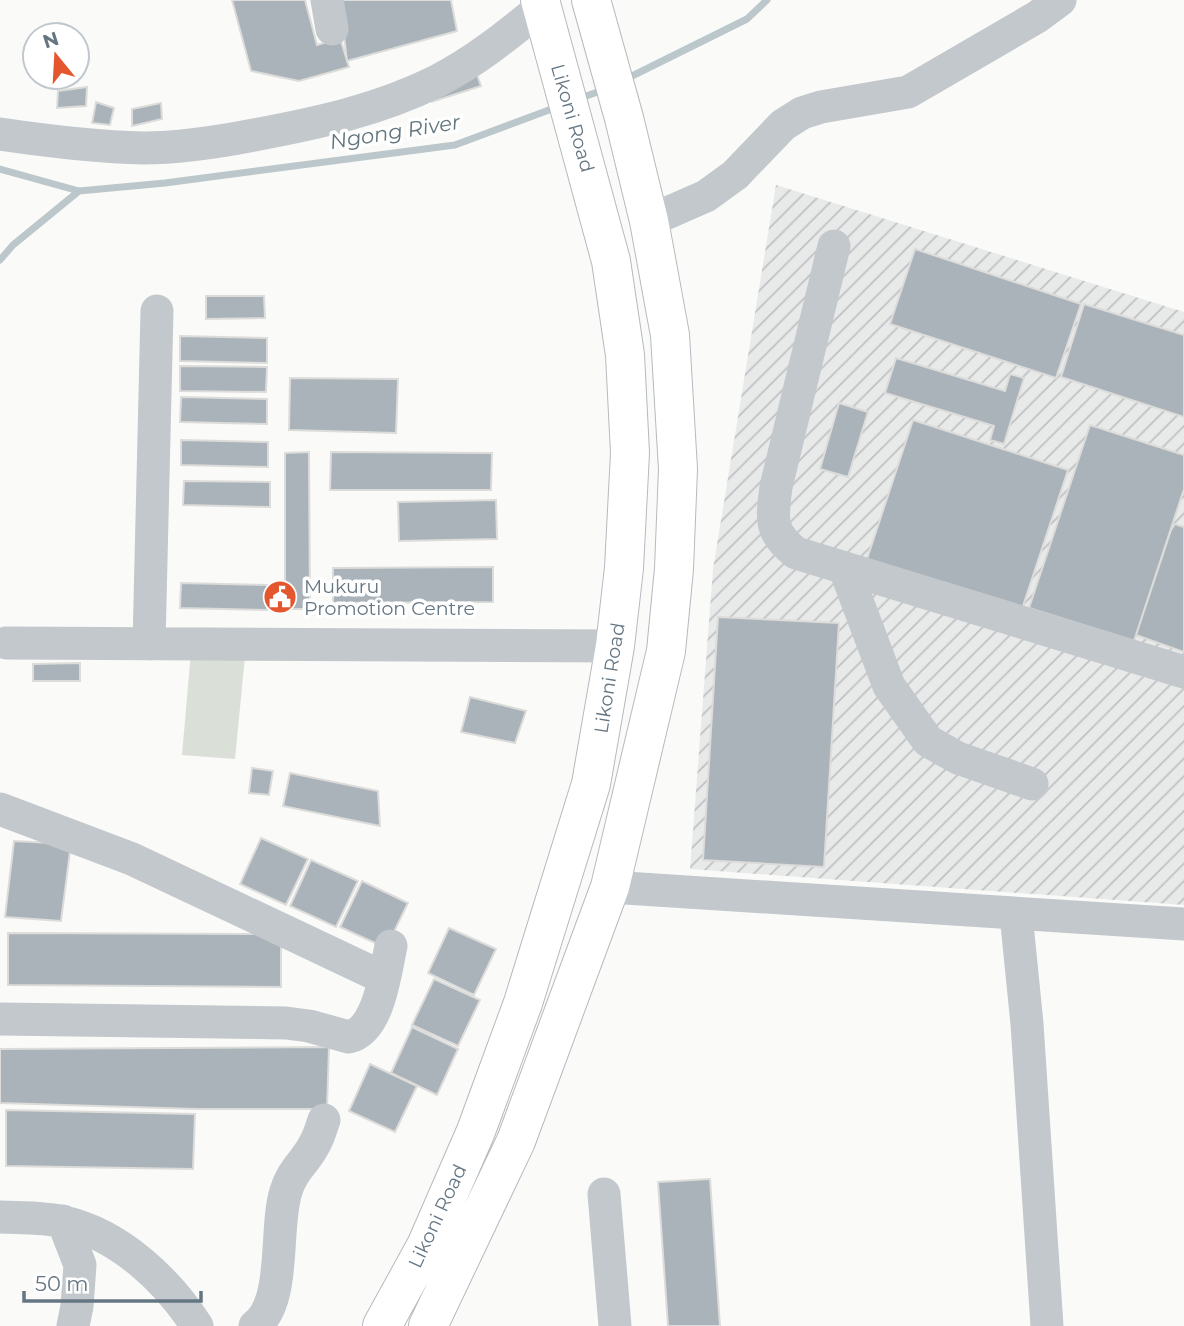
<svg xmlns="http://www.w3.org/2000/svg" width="1184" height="1326" font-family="Montserrat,sans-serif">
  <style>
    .industrial { fill: url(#industrial-furrows) }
    .pitch { fill: #dadfd7 }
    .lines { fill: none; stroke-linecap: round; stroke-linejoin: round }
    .stream { stroke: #bbc7cb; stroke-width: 7 }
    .building { fill: #aab3b9; stroke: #dcdcda; stroke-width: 2 }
    .major-casing { stroke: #b5babe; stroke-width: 40 }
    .minor { stroke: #c3c8cc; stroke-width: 33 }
    .major { stroke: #fff; stroke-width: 38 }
    .labels { text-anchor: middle; stroke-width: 7; stroke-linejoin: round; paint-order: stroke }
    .street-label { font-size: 19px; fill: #657683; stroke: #fff }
    .poi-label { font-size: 19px; fill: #657683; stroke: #fff; text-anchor: start }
    .water-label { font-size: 21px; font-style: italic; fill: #60757c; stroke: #fff }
  </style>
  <defs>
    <pattern id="industrial-furrows" width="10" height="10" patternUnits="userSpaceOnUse" patternTransform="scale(1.75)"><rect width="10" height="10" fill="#e8e9e9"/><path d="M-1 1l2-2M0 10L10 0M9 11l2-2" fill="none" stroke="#c0c1c2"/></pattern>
  </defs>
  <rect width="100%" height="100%" fill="#fafaf8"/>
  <path class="industrial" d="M776 185 1184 312V905L690 869 713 569Z"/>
  <path class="pitch" d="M191 652 245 656 235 759 182 755Z"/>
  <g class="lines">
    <path class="stream" d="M626 79 747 19 767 0
      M578 99 603 90
      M0 169 79 191 165 183 455 145 557 107
      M0 260 13 245 79 191"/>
  </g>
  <path class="building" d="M232 0H305L317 45 340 38 349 67 299 81 251 71Z
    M345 0H451L457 31 347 61 340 1Z
    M475 69 481 86 431 102Z
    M87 87 86 106 57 108 58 91Z
    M96 102 114 108 110 125 92 123Z
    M161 103 162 119 132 126V109Z
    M915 249 1081 304 1056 378 890 324Z
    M206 296H264L265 318 206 319Z
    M1084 304 1184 335V417L1061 377Z
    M180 336 267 338V363L180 361Z
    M896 358 1005 391 1010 374 1024 378 1004 444 990 440 994 426 885 393Z
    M180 366 267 367 266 392 180 391Z
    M290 378 398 379 396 433 289 430Z
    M181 397 267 399V424L180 422Z
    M839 403 868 412 848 477 820 469Z
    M913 420 1068 470 1022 609 867 559Z
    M1090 425 1184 455V489L1134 641 1029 608Z
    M181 440 268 442V467L181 465Z
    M309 452 310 609H285V453Z
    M331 452 492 453 491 490H330Z
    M184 481 270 482V507L183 505Z
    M496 500 497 539 399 541 398 502Z
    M1175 524 1184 527V652L1136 635 1171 530Z
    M493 567V602L333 603V568Z
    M181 583 268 585 267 610 180 608Z
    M718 617 839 623 824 867 703 860Z
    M80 663V681H33V664Z
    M470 697 526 711 515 743 461 732Z
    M252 768 273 771 269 795 249 793Z
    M290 773 378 791 380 826 283 806Z
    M261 838 308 859 286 905 240 884Z
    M14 841 71 844 61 921 5 917Z
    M311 860 358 881 336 927 290 906Z
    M362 881 408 903 386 948 340 927Z
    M449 928 496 949 474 995 428 973Z
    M8 933 281 934V987L8 985Z
    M434 979 480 1000 458 1046 412 1025Z
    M412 1027 458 1049 437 1095 391 1073Z
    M329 1047 327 1109H197L0 1103V1049Z
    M370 1064 417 1086 395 1132 349 1111Z
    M6 1110 195 1114 193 1169 6 1166Z
    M710 1179 720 1326H668L658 1182Z"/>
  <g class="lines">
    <defs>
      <path id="major" d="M382 1326 426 1246 476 1131 523 1003 591 784 615 646 624 568 630 453 625 355 611 261 540 0
        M428 1326 516 1141 610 887 666 651 674 569 678 469 670 335 649 221 624 118 591 0"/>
    </defs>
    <use href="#major" class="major-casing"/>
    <path class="minor" d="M327 0 332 29
      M0 134C48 141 95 147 143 148 180 148 218 142 254 135 318 123 379 110 437 81 476 61 509 34 542 7
      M649 221 706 196 735 175 783 125 802 113 821 107 908 92 1037 17 1060 0
      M834 246 776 487C772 519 769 532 796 553L1184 672
      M845 569 889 686 928 741 958 758 1032 784
      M6 643 615 646
      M149 644 157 311
      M0 809 132 859 384 978
      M610 887 1184 924
      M1016 914 1027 1024 1047 1326
      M0 1019 286 1023 309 1026 349 1037C379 1030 385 973 391 946
      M604 1194 615 1326
      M0 1217C21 1218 44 1217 64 1222 120 1235 167 1280 197 1326
      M63 1221 80 1265 77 1306 73 1326
      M255 1326C287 1302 274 1229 286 1191 293 1169 304 1164 314 1145 319 1137 321 1128 324 1120"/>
    <use href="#major" class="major"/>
  </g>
  <defs>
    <symbol id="civic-disc" viewBox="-11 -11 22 22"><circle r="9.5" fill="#e4572e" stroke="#fff"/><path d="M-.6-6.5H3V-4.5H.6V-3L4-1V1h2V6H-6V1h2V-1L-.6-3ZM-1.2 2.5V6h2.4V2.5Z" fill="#fff"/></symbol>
  </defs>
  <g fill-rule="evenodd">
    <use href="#civic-disc" x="261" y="578" width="38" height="38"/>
  </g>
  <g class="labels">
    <g class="street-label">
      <text transform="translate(573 118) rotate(74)" y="7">Likoni Road</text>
      <text transform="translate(609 678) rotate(-81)" y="7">Likoni Road</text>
      <text transform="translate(437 1216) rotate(-65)" y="7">Likoni Road</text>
    </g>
    <g class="poi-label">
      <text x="304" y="593">Mukuru<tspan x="304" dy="22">Promotion Centre</tspan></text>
    </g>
    <g class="water-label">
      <text transform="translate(395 132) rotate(-9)" y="7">Ngong River</text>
    </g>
  </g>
  <g transform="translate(56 56) rotate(342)"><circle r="33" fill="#ffffff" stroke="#c1c8cd" stroke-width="2"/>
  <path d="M0-5L12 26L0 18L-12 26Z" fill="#e4572e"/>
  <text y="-10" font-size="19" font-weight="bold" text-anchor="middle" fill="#657683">N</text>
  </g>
  <path d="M24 1291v10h177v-10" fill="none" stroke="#657683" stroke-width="3.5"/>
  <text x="35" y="1291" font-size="21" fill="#657683" stroke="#ffffff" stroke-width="5" paint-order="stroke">50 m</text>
</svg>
